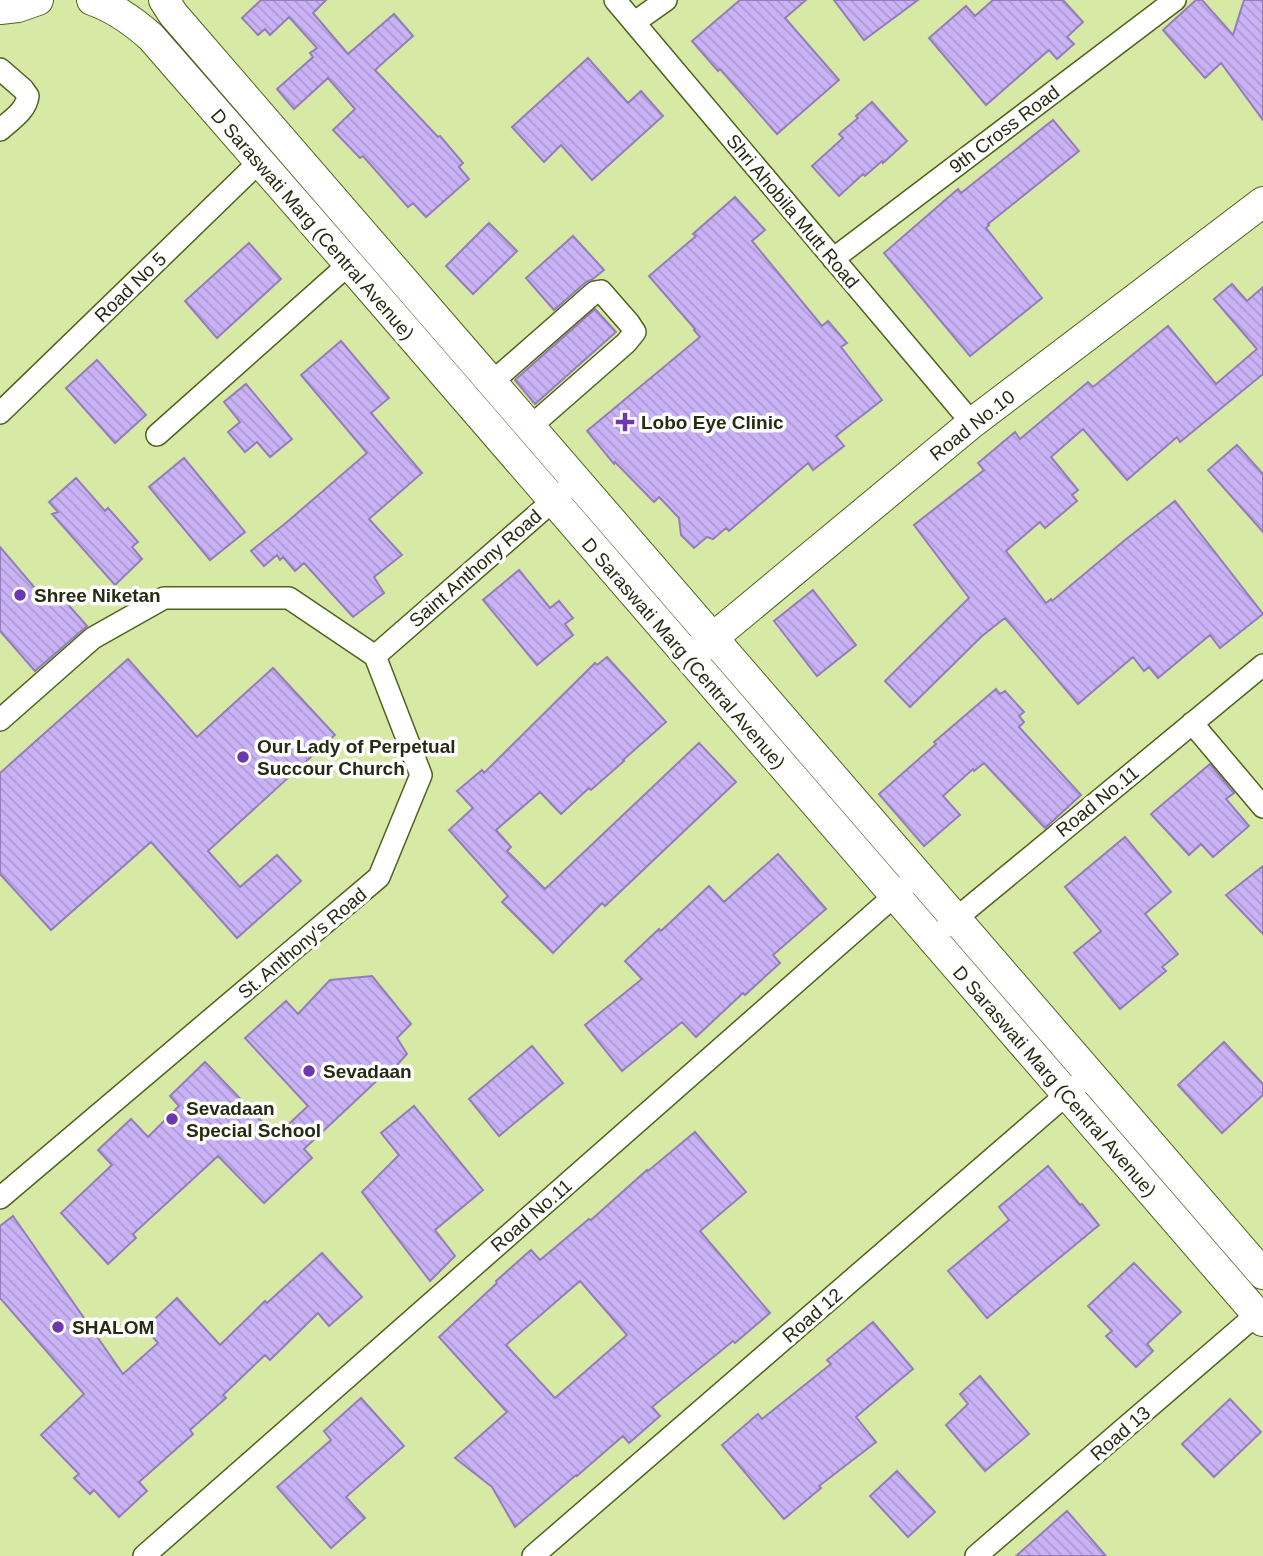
<svg xmlns="http://www.w3.org/2000/svg" width="1263" height="1556" font-family="Arial,sans-serif">
  <style>
    .building { fill: url(#building-back-hatch); stroke: #947eba; stroke-width: 2; fill-rule: evenodd }
    .lines { fill: none; stroke-linecap: round; stroke-linejoin: round }
    .street-casing { stroke: #526020; stroke-width: 24 }
    .secondary-casing { stroke: #526020; stroke-width: 32 }
    .street { stroke: #fff; stroke-width: 21 }
    .secondary { stroke: #fff; stroke-width: 30 }
    .poi-dot { fill: #6d37ad; stroke: #fff; stroke-width: 2.5 }
    .labels { text-anchor: middle; stroke-width: 7; stroke-linejoin: round; paint-order: stroke }
    .street-label { font-size: 19px; fill: #262c11; stroke: #fff }
    .poi-label { font-size: 19px; font-weight: bold; fill: #262c11; stroke: #fff; text-anchor: start }
  </style>
  <defs>
    <pattern id="building-back-hatch" width="6" height="6" patternUnits="userSpaceOnUse" patternTransform="scale(1.75)"><rect width="6" height="6" fill="#cab2f6"/><path d="M-1 5l2 2M0 0l6 6M5-1l2 2" fill="none" stroke="#ad99d2"/></pattern>
  </defs>
  <rect width="100%" height="100%" fill="#d6e9a5"/>
  <path class="building" d="M261 0H326L313 13 348 54 394 14 413 36 375 70 438 137 440 136 463 163 459 167 469 179 426 217 413 203 408 207 363 156 360 158 333 130 355 109 328 78 294 109 277 89 313 57 310 53 317 48 289 17 270 35 265 29 258 35 242 18Z
    M740 0H806L785 18 839 80 777 134 720 69 718 71 692 41Z
    M834 0H918L864 40Z
    M993 0H1063L1083 22 1067 37 1074 44 1057 59 1049 50 986 105 929 38 966 6 975 16Z
    M1196 0H1202L1233 35 1244 0H1263V120L1221 63 1205 78 1163 30Z
    M588 58 628 103 641 91 663 116 592 180 561 145 544 162 512 127Z
    M872 102 907 141 883 163 882 161 865 176 863 174 839 196 812 166 843 138 839 134 858 118 856 116Z
    M1053 120 1079 151 988 224 989 225 986 228 1042 298 970 356 884 253 958 189 961 193Z
    M735 197 765 230 752 241 822 326 828 321 847 343 841 347 882 400 836 436 844 446 813 470 808 463 729 531 726 528 713 539 707 537 694 548 681 535 679 518 659 497 654 502 615 462 614 464 587 431 700 337 694 330 695 329 649 276 696 236 693 234Z
    M489 223 517 251 473 294 446 266Z
    M573 236 604 270 593 279 586 282 554 310 526 278Z
    M249 243 281 279 217 338 185 301Z
    M1232 284 1247 301 1263 287V374L1180 442 1177 437 1127 480 1083 429 1051 457 1078 490 1072 495 1077 501 1045 528 1040 522 1006 551 1046 603 1051 599 1052 601 1125 540 1175 501 1263 614 1220 648 1210 635 1158 678 1149 667 1144 671 1133 657 1078 704 1005 618 982 636 910 707 885 681 969 598 914 525 984 470 978 463 1015 432 1020 439 1088 382 1093 387 1168 326 1216 384 1257 349 1214 299Z
    M595 309 616 332 535 404 515 380Z
    M341 341 389 398 371 413 422 473 369 519 402 555 374 577 384 593 353 617 304 563 295 571 283 557 280 560 277 555 264 566 251 551 287 522 367 453 301 375Z
    M97 360 146 415 115 443 66 388Z
    M246 384 292 439 270 457 257 442 245 452 228 432 240 422 224 402Z
    M1237 445 1263 474V532L1208 470Z
    M184 458 245 532 210 560 149 487Z
    M76 478 105 511 108 508 138 542 132 547 142 559 115 585 52 514 58 512 49 502Z
    M0 547 45 600 56 591 87 626 35 671 0 631Z
    M519 570 550 608 559 601 573 618 565 624 573 635 537 665 483 600Z
    M813 590 856 645 817 676 774 621Z
    M607 657 666 722 623 760 624 761 591 790 589 788 561 814 540 792 496 830 511 847 507 851 545 889 699 743 736 782 605 906 602 903 553 953 502 902 508 896 449 830 473 808 457 791 482 770 484 773 595 663 597 665Z
    M128 659 197 737 273 668 335 735 208 851 240 887 277 855 301 881 237 938 151 842 51 930 0 874V773Z
    M996 689 1000 694 1005 691 1024 712 1019 716 1024 722 1019 727 1081 795 1045 828 984 763 974 771 973 769 943 796 960 815 924 846 879 794 936 744 934 742Z
    M1210 764 1234 793 1226 799 1249 826 1213 857 1201 844 1189 855 1151 814Z
    M1125 837 1171 892 1145 914 1178 954 1162 967 1166 971 1120 1009 1074 953 1101 931 1065 887Z
    M778 854 826 909 773 955 780 963 745 995 743 993 696 1037 682 1022 622 1071 585 1025 642 979 625 961 659 929 661 931 709 886 724 902Z
    M1263 866V934L1226 895Z
    M372 976 411 1024 397 1038 407 1054 388 1075 385 1073 304 1149 312 1158 264 1203 218 1156 133 1234 136 1238 108 1264 61 1213 112 1165 98 1150 131 1119 148 1137 179 1106 170 1096 205 1062 276 1136 308 1106 245 1038 286 1001 298 1014 330 980Z
    M1224 1042 1263 1084V1095L1222 1133 1178 1085Z
    M532 1046 563 1083 499 1136 469 1099Z
    M414 1106 483 1190 435 1230 455 1256 430 1281 362 1192 399 1155 381 1133Z
    M695 1132 746 1192 700 1231 770 1313 735 1343 733 1341 652 1407 660 1416 629 1443 623 1436 577 1476 576 1475 515 1527 492 1487 455 1458 507 1412 439 1337 497 1283 496 1281 531 1250 540 1260 589 1219 591 1220 647 1170 648 1171ZM580 1281 627 1335 555 1398 506 1345Z
    M1048 1166 1080 1205 1082 1204 1099 1225 987 1318 948 1271 1009 1220 999 1207Z
    M13 1216 123 1374 158 1343 145 1328 177 1298 220 1345 265 1301 267 1303 322 1253 362 1297 329 1326 318 1313 270 1360 265 1355 223 1395 226 1398 190 1430 193 1434 139 1482 147 1491 119 1517 94 1490 90 1494 74 1478 79 1474 41 1435 84 1394 0 1298V1226Z
    M1134 1263 1181 1312 1147 1344 1153 1351 1136 1367 1106 1336 1112 1331 1088 1306Z
    M873 1322 913 1369 856 1417 876 1442 819 1486 821 1488 784 1519 722 1445 758 1414 762 1419 831 1364 827 1360Z
    M980 1376 1029 1434 985 1471 946 1425 968 1404 960 1394Z
    M361 1398 404 1446 346 1497 365 1518 331 1548 277 1487 331 1440 324 1431Z
    M1230 1399 1261 1432 1214 1477 1182 1444Z
    M897 1471 935 1512 908 1537 870 1496Z
    M1067 1511 1106 1556H1016Z"/>
  <g class="lines">
    <defs>
      <path id="street" d="M615 0 972 423
        M635 22 666 0
        M0 69 23 89 28 96C26 111 11 120 0 130
        M833 259 1175 0
        M491 383 595 292 601 291 629 323 635 332 626 343 530 427
        M0 413 259 162
        M157 435 349 264
        M375 656 563 492
        M0 720 93 638 164 598H289L375 656 421 775 379 877 0 1198
        M1192 723 1263 807
        M947 926 1263 665
        M144 1556 918 875
        M533 1556 1090 1074
        M976 1556 1263 1309"/>
      <path id="secondary" d="M92 0C115 8 133 21 151 37L349 264 1263 1321
        M164 0 173 14 1263 1274
        M0 9 18 7 38 0
        M697 651 972 423 1263 202"/>
    </defs>
    <use href="#street" class="street-casing"/>
    <use href="#secondary" class="secondary-casing"/>
    <use href="#street" class="street"/>
    <use href="#secondary" class="secondary"/>
  </g>
  <g class="poi-dot">
    <path d="M621.5 411.5h7v7h7v7h-7v7h-7v-7h-7v-7h7z"/>
    <circle cx="20" cy="595" r="7"/>
    <circle cx="243" cy="757" r="7"/>
    <circle cx="309" cy="1071" r="7"/>
    <circle cx="172" cy="1119" r="7"/>
    <circle cx="58" cy="1327" r="7"/>
  </g>
  <g class="labels">
    <g class="street-label">
      <text transform="translate(1004 129) rotate(-37)" y="7">9th Cross Road</text>
      <text transform="translate(793 211) rotate(50)" y="7">Shri Ahobila Mutt Road</text>
      <text transform="translate(313 224) rotate(49)" y="7">D Saraswati Marg (Central Avenue)</text>
      <text transform="translate(130 287) rotate(-44)" y="7">Road No 5</text>
      <text transform="translate(972 425) rotate(-38)" y="7">Road No.10</text>
      <text transform="translate(475 568) rotate(-41)" y="7">Saint Anthony Road</text>
      <text transform="translate(684 653) rotate(49)" y="7">D Saraswati Marg (Central Avenue)</text>
      <text transform="translate(1097 801) rotate(-39)" y="7">Road No.11</text>
      <text transform="translate(302 943) rotate(-40)" y="7">St. Anthony's Road</text>
      <text transform="translate(1055 1081) rotate(49)" y="7">D Saraswati Marg (Central Avenue)</text>
      <text transform="translate(531 1215) rotate(-41)" y="7">Road No.11</text>
      <text transform="translate(812 1315) rotate(-41)" y="7">Road 12</text>
      <text transform="translate(1120 1433) rotate(-41)" y="7">Road 13</text>
    </g>
    <g class="poi-label">
      <text x="641" y="429">Lobo Eye Clinic</text>
      <text x="34" y="602">Shree Niketan</text>
      <text x="257" y="753">Our Lady of Perpetual<tspan x="257" dy="22">Succour Church</tspan></text>
      <text x="323" y="1078">Sevadaan</text>
      <text x="186" y="1115">Sevadaan<tspan x="186" dy="22">Special School</tspan></text>
      <text x="72" y="1334">SHALOM</text>
    </g>
  </g>
</svg>
